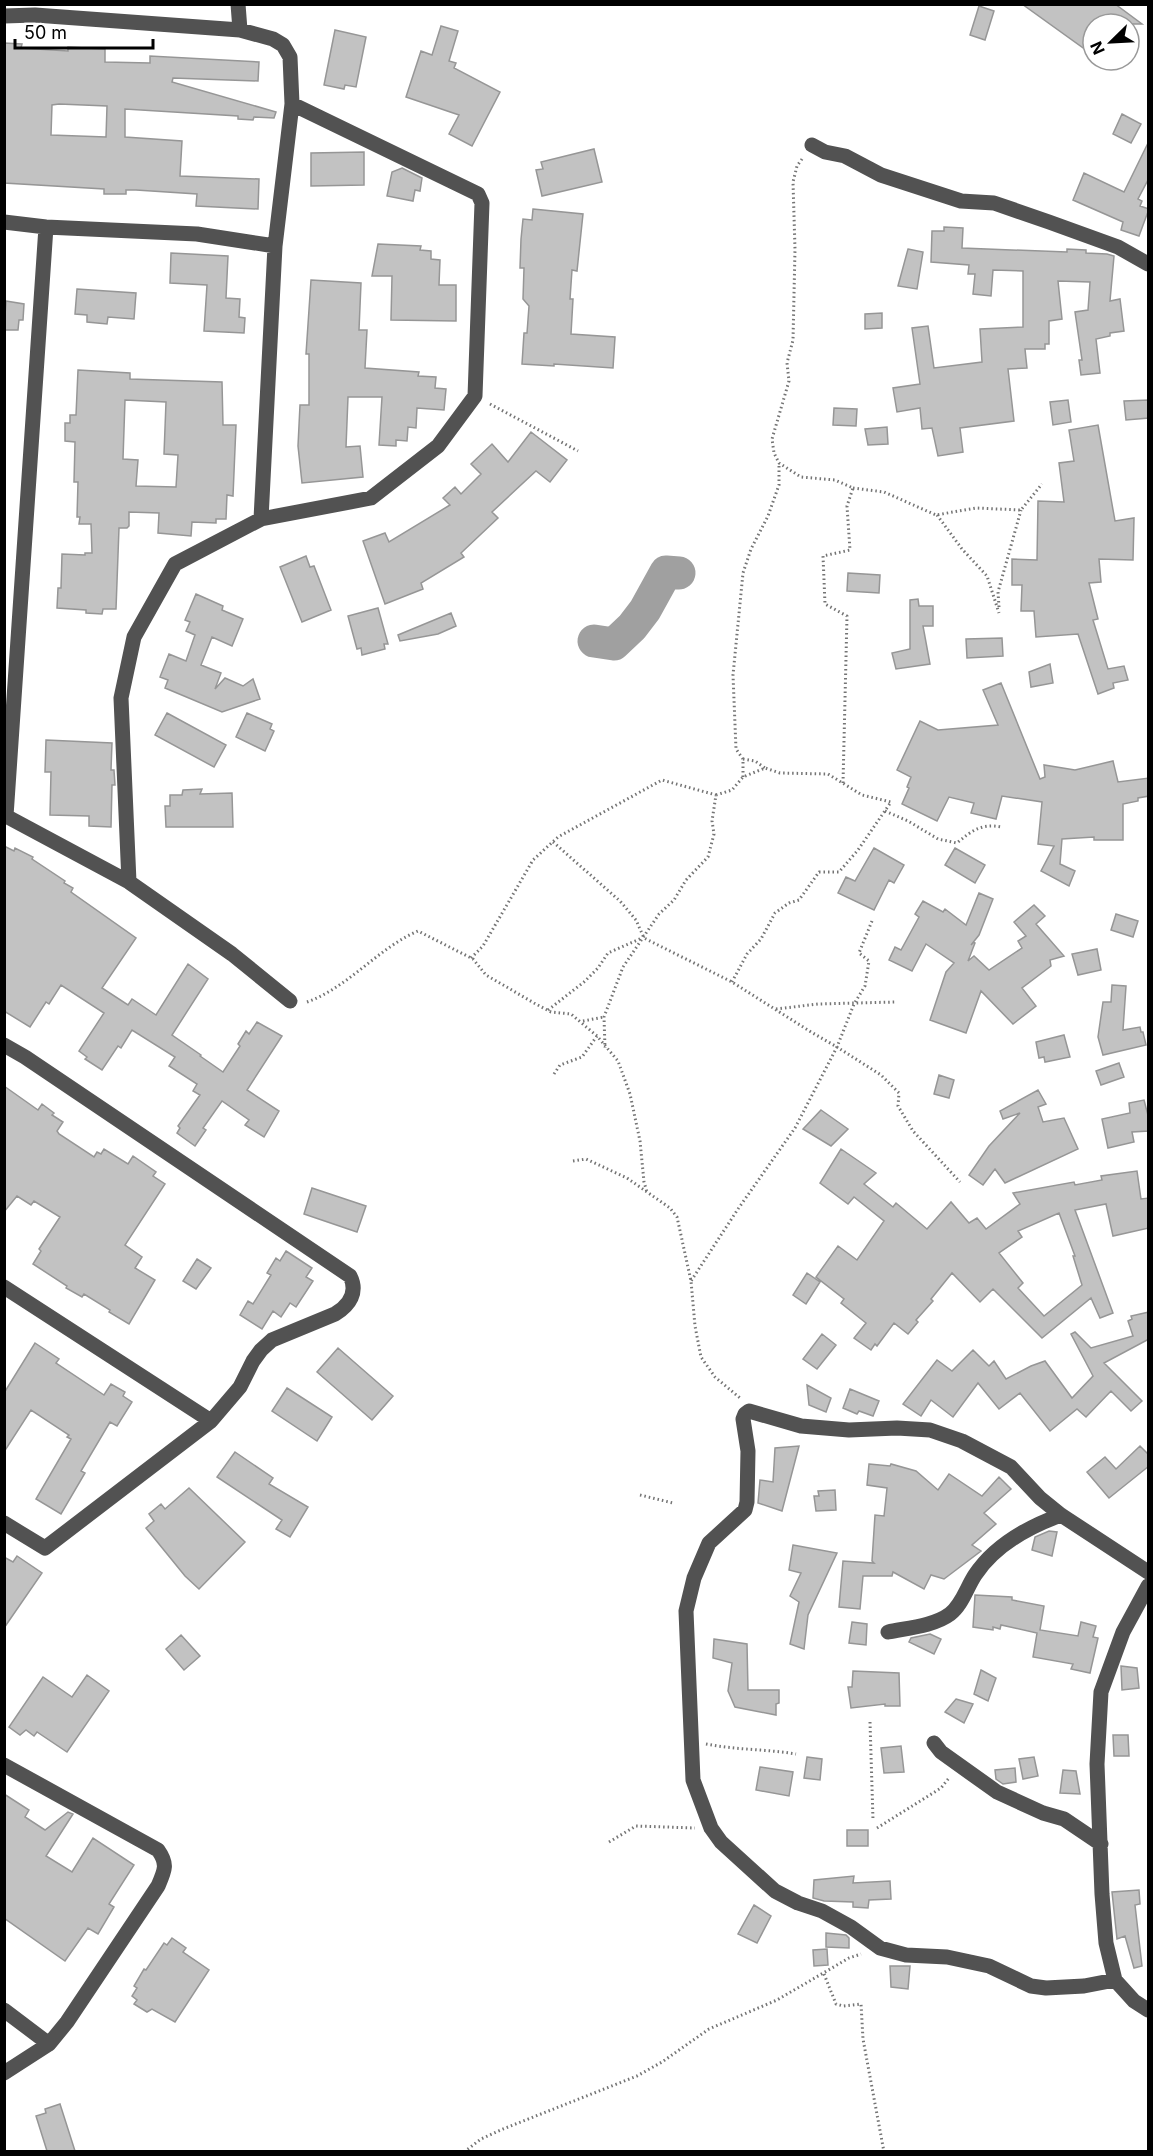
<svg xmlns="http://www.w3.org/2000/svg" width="1153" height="2156" font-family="Inter,sans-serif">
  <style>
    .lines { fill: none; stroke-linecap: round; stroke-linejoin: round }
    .river { stroke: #a0a0a0; stroke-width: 33 }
    .building { fill: #c2c2c2; stroke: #969696; stroke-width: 1.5; fill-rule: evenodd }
    .path { stroke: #747474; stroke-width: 3; stroke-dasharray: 1.5 3; stroke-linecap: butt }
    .minor { stroke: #525252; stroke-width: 15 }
  </style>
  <rect width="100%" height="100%" fill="#fff"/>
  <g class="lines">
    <path class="river" d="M594 641 614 644 632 627 645 610 666 572 679 573"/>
  </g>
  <path class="building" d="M1022 4H1115L1142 24H1093V55Z
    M979 6 994 11 985 40 970 35Z
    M441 26 458 31 449 61 456 63 454 68 500 92 472 146 449 134 459 115 406 97 421 51 432 55Z
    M335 30 366 37 356 87 345 85 344 89 324 85Z
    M4 43 22 44 21 48 68 51V47L105 49V62L150 63V56L259 62 258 81 173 78 172 82 276 112 274 118 254 117 253 120 238 119V116L125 109V137L182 141 180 176 259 179 258 209 196 206 197 194 136 190H126V194H104V189L4 183ZM59 104 107 106 106 137 51 135 52 105Z
    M1122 114 1141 124 1131 143 1113 134Z
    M1149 141V178L1138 199 1142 201 1140 206 1149 209 1139 236 1121 230 1123 222 1073 200 1084 173 1124 192Z
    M594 149 602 182 542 196 536 170 543 169 541 162Z
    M364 152V185L311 186V153Z
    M402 168 422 178 420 191 415 190 413 201 387 196 392 172Z
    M533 209 583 214 577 271 572 270 570 299H573L571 334 615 337 613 368 554 364V366L522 364 524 333H527L529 306 523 299 524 268H520L521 239 523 219 532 220Z
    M944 227 963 228 962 248 1067 252V249L1086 250V253L1107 254 1114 256 1110 301 1120 299 1124 331 1110 333V336L1096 339 1100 373 1081 375 1079 360H1082L1075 312 1088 310 1090 282 1058 281 1062 319 1049 321V344H1045V349H1025L1027 368 1008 369 1014 421 960 428 963 452 938 456 932 428 922 429 920 408 897 412 893 388 920 384 912 328 928 326 934 368 982 362 980 329 1023 327V271L993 270 991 296 973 294 975 274H968L969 265 931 262 932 231H944Z
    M378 244 421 246 420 250 431 251V259L440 260 439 285H456V321L391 320 392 276H372Z
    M908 249 923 252 917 289 898 286Z
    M171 253 228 256 226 298 240 299 239 317 245 318 244 333 204 331 207 285 170 283Z
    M311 280 361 283 359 330H367L365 368 419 372 418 376 436 377 435 388 446 389 444 410 417 408 416 428 408 427 407 441 396 440V446L379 445 382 397H348L346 447 360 446 363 477 302 483 298 446 300 405H309V354H306Z
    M77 289 136 293 134 319 108 317 107 324 87 322V315L75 314Z
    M6 301 24 304 23 320H19L18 330H4Z
    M882 313V328L865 329V314Z
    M78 370 130 373V379L222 382 223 425H236L233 496 227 495 226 519H216V523L192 522 191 536 158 533 159 513 129 512V526L127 528H119L116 609H103L102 614 86 613V610L57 608 58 588H61L62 554 85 555V553H92L91 524H79L80 517H77L78 482H74L75 442 65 441V423H70V415H76ZM125 400 166 402 164 454 178 455 176 487 136 486 138 460 123 459Z
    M1068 400 1071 422 1053 425 1050 402Z
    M1149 400V418L1126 420 1124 401Z
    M834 408 857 409 856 426 833 425Z
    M1098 425 1115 521 1134 518 1133 560 1099 559 1101 582 1089 583 1098 619 1093 620 1108 669 1124 666 1128 680 1113 683 1114 688 1098 694 1078 634 1036 637 1034 611H1021L1022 585H1012V559L1037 560 1038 501 1064 502 1059 463 1074 461 1069 430Z
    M887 427 888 444 868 445 865 429Z
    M531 432 567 460 550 482 536 471 492 512 498 518 461 553 464 557 421 583 423 589 385 604 363 541 385 533 389 542 450 505 443 498 455 487 461 494 481 474 471 464 492 444 508 462Z
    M306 556 310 567 314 566 331 610 302 622 280 567Z
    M848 573 880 575 879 593 847 591Z
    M196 594 223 606 222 610 243 619 232 646 212 637 201 665 221 673 215 689 225 678 243 686 253 679 260 699 222 712 165 688 168 680 160 677 169 654 186 661 195 635 186 631 190 622 185 620Z
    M918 599 919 606H933V626H923L930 664 896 669 892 653 910 649V600Z
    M378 608 388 644H384L385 649 362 655 361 648 357 649 348 616Z
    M451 613 456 626 438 634 400 641 398 635Z
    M1002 638 1003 656 967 658 966 639Z
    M1050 664 1053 683 1031 687 1029 672Z
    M1001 683 1040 779 1045 777 1044 765 1075 770 1113 761 1118 782 1149 778V796L1138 798V801L1123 804V840H1094V837L1062 839 1060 864 1075 871 1069 886 1041 871 1054 846 1038 844 1042 802 1002 796 996 819 971 813 974 803 949 797 937 821 902 804 909 788 907 787 911 777 897 770 920 721 938 730 998 725 983 690Z
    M167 713 226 745 214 767 155 735Z
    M247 713 272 724 270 729 274 731 265 751 236 737Z
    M46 740 112 743 111 770H114L115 785H112L111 827 89 826V816L50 815 51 772H45Z
    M202 789 200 794 232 793 233 827H166L165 806H170V795H182L183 790Z
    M4 846 14 851 15 848 33 857 32 859 65 881 64 883 73 888 71 892 136 938 102 988 128 1005 132 999 156 1015 188 964 208 979 172 1035 201 1055 200 1056 223 1072 240 1046 238 1044 246 1031 249 1034 257 1022 282 1036 247 1090 279 1111 264 1137 245 1125 249 1120 222 1101 203 1128 206 1130 195 1146 177 1133 180 1128 178 1126 200 1095 193 1091 197 1084 169 1066 175 1057 132 1030 121 1048 118 1046 102 1070 85 1059 87 1057 79 1051 104 1013 61 985 49 1004 46 1002 30 1027 4 1011Z
    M874 848 904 865 894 883 889 880 874 910 838 893 846 877 855 881Z
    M955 848 985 865 975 883 945 865Z
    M979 893 993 899 979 935 971 945 974 942 975 943 968 961 974 956 989 970 1022 948 1018 941 1026 936 1014 922 1034 905 1045 916 1036 924 1064 956 1050 960 1051 966 1022 988 1036 1006 1013 1024 981 991 966 1033 930 1020 946 972 954 963 926 944 912 971 889 960 895 947 901 950 919 917 915 914 923 901 943 912 945 909 966 925Z
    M1116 914 1138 921 1133 937 1111 930Z
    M1097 949 1101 970 1078 975 1072 954Z
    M1112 985 1126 986 1123 1030 1140 1027 1141 1032H1143L1146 1045 1103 1055 1098 1037 1103 1002H1111Z
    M1064 1035 1070 1057 1045 1062 1044 1057 1039 1058 1036 1042Z
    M1119 1063 1124 1077 1101 1085 1096 1071Z
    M939 1075 954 1080 949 1098 934 1094Z
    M4 1086 38 1110 42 1104 54 1113 52 1115 63 1122 57 1131 59 1134 94 1157 97 1152 101 1154 104 1149 128 1164 133 1156 156 1172 153 1176 165 1184 125 1245 142 1257 135 1268 155 1280 129 1324 109 1312 110 1310 84 1294 82 1297 66 1288 67 1286 33 1264 41 1251 39 1249 60 1217 34 1201 31 1205 17 1196 4 1212Z
    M1038 1090 1046 1104 1038 1107 1043 1122 1064 1118 1078 1149 1005 1183 995 1169 983 1185 969 1175 989 1146 1020 1113 1003 1119 1000 1111Z
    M1144 1100 1149 1119V1131L1132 1132 1134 1142 1108 1148 1102 1119 1130 1113 1129 1103Z
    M821 1110 848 1129 831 1146 803 1129Z
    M841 1149 876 1173 864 1184 893 1207 896 1203 927 1229 951 1202 969 1223 977 1218 986 1229 1020 1204 1013 1193 1074 1182 1075 1185 1102 1180 1101 1176 1137 1171 1141 1199 1149 1198V1228L1113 1236 1106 1204 1075 1210 1113 1313 1100 1318 1091 1298 1042 1338 993 1289 980 1302 952 1273 931 1299 933 1301 916 1320 918 1322 908 1334 894 1323 877 1346 875 1344 871 1350 854 1338 866 1323 841 1303 844 1299 816 1277 838 1246 857 1260 884 1221 854 1197 848 1204 820 1183ZM1059 1213 1075 1256H1073L1082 1285 1044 1316 1018 1288 1023 1283 999 1253 1022 1237 1018 1231Z
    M312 1188 366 1206 357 1232 304 1214Z
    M286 1251 312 1268 306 1277 313 1281 296 1307 290 1303 281 1317 273 1311 262 1329 240 1315 248 1301 253 1304 271 1275 267 1273 276 1258 280 1261Z
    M197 1259 211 1268 196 1289 183 1281Z
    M807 1273 820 1282 806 1304 793 1295Z
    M1149 1312V1339L1104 1363 1142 1401 1131 1411 1111 1391 1086 1417 1077 1409 1050 1431 1020 1393 999 1409 978 1383 953 1417 931 1400 921 1416 903 1404 937 1360 952 1371 973 1350 989 1366 994 1361 1006 1379 1031 1366 1045 1361 1072 1398 1093 1376 1071 1334 1075 1332 1091 1348 1133 1336 1128 1321 1132 1319 1131 1316Z
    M822 1334 836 1345 817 1369 803 1359Z
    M35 1343 59 1359 56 1363 104 1395 111 1384 125 1392 123 1396 132 1402 117 1426 110 1422 81 1471 85 1473 61 1514 36 1499 71 1439 67 1437 69 1435 31 1410 4 1452V1393Z
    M338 1348 393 1396 372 1420 317 1372Z
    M807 1385 831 1398 826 1412 809 1405Z
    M287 1388 332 1417 317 1441 272 1411Z
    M850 1389 879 1401 873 1416 859 1411 857 1414 843 1408Z
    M799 1446 782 1511 758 1503 760 1480 773 1482 775 1448Z
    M1140 1446 1149 1455V1466L1109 1498 1087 1472 1105 1457 1116 1469Z
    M235 1452 273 1478 269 1484 308 1507 290 1537 276 1529 282 1520 217 1477Z
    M869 1464 890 1466 891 1464 916 1471 938 1490 949 1474 982 1496 999 1477 1011 1489 984 1513 996 1524 972 1545 981 1551 944 1579 931 1575 924 1589 893 1572 892 1576H863L860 1609 839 1607 843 1561 874 1563 872 1561 875 1515 884 1516 887 1488 867 1485Z
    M189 1488 245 1542 199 1589 185 1576 146 1528 154 1521 149 1514 161 1504 165 1509Z
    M835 1490 836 1510 816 1511 814 1496H819L818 1491Z
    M1049 1531 1057 1532 1052 1556 1032 1550 1035 1537Z
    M793 1545 837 1553 808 1615 804 1649 790 1644 799 1602 790 1596 801 1573 789 1570Z
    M17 1556 42 1573 4 1628V1557L13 1562Z
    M975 1595 1012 1597V1600L1044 1606 1040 1630 1078 1636 1081 1622 1096 1626 1093 1637 1098 1638 1090 1673 1071 1669 1073 1664 1033 1657 1037 1633 1001 1625 1000 1629 993 1627V1630L973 1627Z
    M852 1622 867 1624 866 1645 849 1643Z
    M930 1634 941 1639 934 1654 909 1642 911 1638Z
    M181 1635 200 1656 184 1670 166 1649Z
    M714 1639 747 1644 748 1690H779V1703L776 1704V1715L735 1707 728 1691 732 1663 713 1658Z
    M1121 1666 1137 1668 1139 1688 1122 1690Z
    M981 1670 996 1678 988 1701 974 1694Z
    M853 1671 899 1673 900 1706H885V1704L851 1708 848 1687H852Z
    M87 1675 109 1691 67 1752 37 1732 34 1736 26 1730 20 1735 9 1727 43 1677 72 1697Z
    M956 1699 973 1704 964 1723 945 1712Z
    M1113 1735H1128L1129 1756H1114Z
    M901 1746 904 1772 884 1773 881 1748Z
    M807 1757 822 1759 820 1780 804 1778Z
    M1034 1757 1038 1776 1023 1779 1019 1759Z
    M760 1767 793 1772 789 1796 756 1790Z
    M1015 1768 1016 1782 1003 1784 996 1779 995 1770Z
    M1063 1770 1076 1771 1080 1794 1060 1793Z
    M4 1794 29 1810 25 1817 45 1830 68 1812 73 1814 46 1856 72 1872 93 1838 134 1865 109 1904 114 1907 98 1934 88 1928 65 1961 4 1918Z
    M847 1830H868V1846H847Z
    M854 1876 853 1883 890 1881 891 1899 869 1900 868 1908 853 1907V1902L824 1901 813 1898 814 1880Z
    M1139 1890 1140 1904 1135 1905 1142 1966 1134 1968 1125 1936 1117 1939 1112 1892Z
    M754 1905 771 1916 757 1943 738 1934Z
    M826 1933 846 1935 849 1938V1948L826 1947Z
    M172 1938 186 1948 183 1952 209 1970 175 2022 152 2009 147 2012 134 2004 137 2000 132 1996 137 1988 134 1986 144 1969 146 1970 164 1943 167 1945Z
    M827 1949 828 1965 814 1966 813 1950Z
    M890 1966H910L908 1989 891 1987Z
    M60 2104 75 2151H47L36 2116 46 2113 45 2109Z"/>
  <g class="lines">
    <path class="path" d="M802 159 797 166 793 182 795 249 793 340 787 363 789 381 772 439 774 453 779 463 801 477 835 480 853 488 847 506 850 550 823 556 825 604 847 616 843 783
      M490 404 578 451
      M853 488 884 492 936 515 976 508 1021 510 1042 484
      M937 515 962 549 987 576 999 613
      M999 607 998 592 1021 510
      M743 759 755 761 765 768
      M743 777V759L736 749 733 675 743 573 751 549 768 516 779 485V463
      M716 795 732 790 743 777 765 768 780 773 828 774 862 795 891 802 858 850 839 872H819L799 900 789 903 775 913 761 939 747 954 732 982
      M885 811 908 821 938 839 957 843C971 831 982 823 1001 827
      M553 842 620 901 636 920 644 938 732 982 811 1032 837 1047 795 1128 738 1209 691 1281
      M872 921 859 953 869 961 865 986 854 1004 837 1047 881 1075 899 1093 898 1106 913 1131 960 1182
      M471 958 483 946 533 860 558 837 662 780 716 795 712 821 714 834 708 857 686 880 674 900 659 914 623 967 604 1017 605 1048
      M307 1002C349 987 378 948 418 931L473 959 486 975 534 1003 551 1012 571 1014 597 1036 618 1061 630 1094 640 1141 644 1182 647 1192
      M776 1009 818 1004 895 1002
      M548 1010 584 982 598 968 608 953 642 938
      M583 1021 604 1017
      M554 1074 560 1065 582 1057 597 1036
      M573 1161 586 1159 627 1178 670 1208 677 1217 691 1281 695 1326 701 1357 715 1377 740 1398
      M640 1495 673 1503
      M870 1722 873 1820
      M706 1744C736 1750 766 1749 796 1754
      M877 1828 941 1788 949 1778
      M609 1842 636 1826 695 1828
      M824 1974 836 2004 843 2006 861 2004 863 2039 884 2152
      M464 2152 481 2139 503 2129 637 2076 662 2062 709 2029 777 2000 849 1958 861 1954"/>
    <path class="minor" d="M238 4 240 30
      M4 16 35 15 240 30 273 39 283 45 290 57 292 104 275 246 261 519
      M812 145 825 152 845 156 881 175 961 201 994 203 1049 222 1118 247 1148 264
      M4 222 46 227 197 234 275 246
      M4 815 129 882 232 954 290 1001
      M6 816 46 227
      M129 882 121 698 134 637 175 564 261 519 371 498 438 446 475 396 482 203 478 194 292 104
      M4 1045 25 1057 350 1276C358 1292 350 1305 335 1314L272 1340 261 1350 253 1361 240 1387 211 1421 45 1548 4 1523
      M4 1287 211 1421
      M1148 1586 1123 1632 1101 1692 1097 1764 1102 1894 1106 1943 1115 1980 1134 2001 1148 2010
      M888 1632C907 1628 934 1626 950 1614 962 1605 967 1587 975 1575 995 1545 1028 1527 1061 1515
      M934 1743 941 1752 997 1792 1043 1813 1064 1819 1101 1844
      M4 1765 158 1850C168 1864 165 1870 158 1886L67 2022 49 2044
      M1115 1980 1084 1986 1046 1988 1031 1986 989 1966 947 1957 906 1955 880 1948 851 1927 822 1911 798 1903 775 1891 721 1842 711 1828 693 1780 686 1611 694 1578 709 1543 745 1510 747 1502 748 1451 743 1419 745 1414 749 1411 801 1426 849 1430 897 1428 930 1430 962 1441 1011 1467 1040 1498 1061 1515 1148 1572
      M4 2010 49 2044 4 2073"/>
  </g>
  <rect width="1153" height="2156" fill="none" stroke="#000000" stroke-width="12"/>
  <g transform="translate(1111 42) rotate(246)"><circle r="28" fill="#ffffff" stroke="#999999" stroke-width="1.5"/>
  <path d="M0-4.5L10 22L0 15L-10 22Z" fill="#000000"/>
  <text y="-9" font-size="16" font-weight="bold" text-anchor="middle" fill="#000000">N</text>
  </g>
  <path d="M15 39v9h138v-9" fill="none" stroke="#000000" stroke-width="3"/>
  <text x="24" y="39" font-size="18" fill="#000000" stroke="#ffffff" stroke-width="4.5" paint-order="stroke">50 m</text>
</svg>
